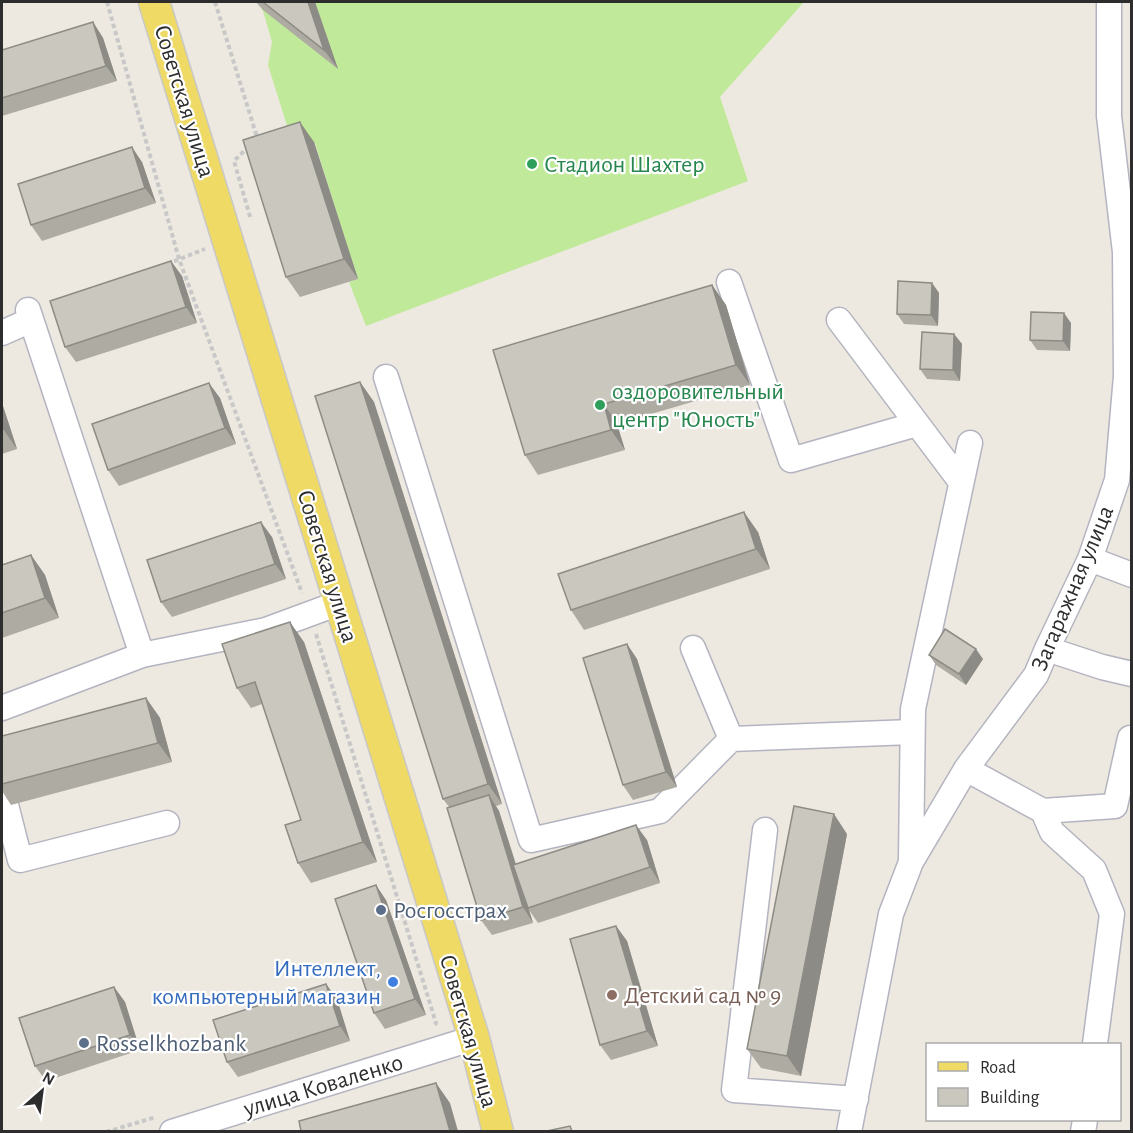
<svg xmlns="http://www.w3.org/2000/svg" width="1133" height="1133" font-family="'Alegreya Sans',sans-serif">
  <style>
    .pitch { fill: #c0e99a }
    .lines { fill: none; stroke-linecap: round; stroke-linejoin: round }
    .minor-casing { stroke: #b3b4c0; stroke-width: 27 }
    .major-casing { stroke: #c8c8c8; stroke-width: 33 }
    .path { stroke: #c8c8c8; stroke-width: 4; stroke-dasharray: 4.5 3; stroke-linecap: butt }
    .minor { stroke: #fff; stroke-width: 24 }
    .major { stroke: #eeda65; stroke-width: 30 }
    .wall { fill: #aeaba3 }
    .shaded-wall { fill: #8d8b85 }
    .building { fill: #cac7be; stroke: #8d8b85; stroke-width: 1.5 }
    .leisure-dot { fill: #2e9e5b; stroke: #fff; stroke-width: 2 }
    .service-dot { fill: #5c6f8a; stroke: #fff; stroke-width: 2 }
    .shop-dot { fill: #3f7fe0; stroke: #fff; stroke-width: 2 }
    .education-dot { fill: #8d6e63; stroke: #fff; stroke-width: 2 }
    .labels { text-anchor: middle; stroke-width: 4.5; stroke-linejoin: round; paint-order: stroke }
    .street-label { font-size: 24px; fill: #2d2d2d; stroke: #fff }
    .leisure-label { font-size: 24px; fill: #27864d; stroke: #fff; text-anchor: start }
    .service-label { font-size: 24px; fill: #4e5e75; stroke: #fff; text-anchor: start }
    .shop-label { font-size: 24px; fill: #366cbe; stroke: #fff; text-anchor: end }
    .education-label { font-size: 24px; fill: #785e54; stroke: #fff; text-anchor: start }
  </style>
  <rect width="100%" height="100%" fill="#eee9e0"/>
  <path class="pitch" d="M257 2H804L720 97 748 181 366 326 349 282 357 279 315 143 294 148 268 65 272 42 263 11Z"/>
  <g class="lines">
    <defs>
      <path id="minor" d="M729 282 791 460 917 424
        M28 310 142 655 266 630 339 603
        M839 320 961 482
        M2 333 31 320
        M386 377 531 840 660 811 731 739
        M1090 559 1132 575
        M693 648 731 739 912 732
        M1047 649 1102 667 1132 674
        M2 708 142 655
        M966 769 1043 811 1052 832 1094 870 1112 914 1095 1044
        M2 789 20 860 167 823
        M1043 811 1115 806 1130 738
        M765 830 734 1090 856 1099
        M911 859 913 709 970 443
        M172 1132 474 1038
        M849 1132 891 914 911 862 966 769 1036 675 1047 649 1090 559 1117 480 1126 376 1125 252 1109 116V2
        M1083 1132 1085 1120"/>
      <path id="major" d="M154 2 474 1038 498 1132"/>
    </defs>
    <use href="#minor" class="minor-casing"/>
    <use href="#major" class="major-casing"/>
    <path class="path" d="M107 2 179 259 302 593
      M215 2 257 137 256 138
      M249 146 234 161 251 220
      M167 264 205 249
      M316 634 436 1023 435 1025
      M106 1132 156 1117"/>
    <use href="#minor" class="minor"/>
    <use href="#major" class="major"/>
  </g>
  <path class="wall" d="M256 2H315L338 69 263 10Z
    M93 22 103 38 117 81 2 116V50Z
    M314 142 358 279 300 297 286 277Z
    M142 162 156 203 42 241 31 225Z
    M182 276 197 323 76 362 65 347Z
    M932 283 939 293 938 326 904 324 897 314Z
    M712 285 726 305 750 385 617 424 625 450 538 475 525 455Z
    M1071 323 1070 351 1037 350 1030 340Z
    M954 334 962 344 960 381 927 379 920 369Z
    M360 382 374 402 502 804 496 806 499 811 516 864 647 840 660 883 538 923 529 910 533 923 492 935 481 920 449 807 443 799Z
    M220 398 236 444 119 486 108 470Z
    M2 403 17 449 2 454Z
    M758 532 770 569 584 630 571 610Z
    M272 537 286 579 172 617 161 602Z
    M31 555 45 575 59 618 2 638V565Z
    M304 642 377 862 311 883 298 863 301 820 262 704 251 708 237 688Z
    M627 644 637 659 677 787 633 800 623 785Z
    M929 655 983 659 966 685 936 665Z
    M146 698 160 718 172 762 11 805 2 791V736Z
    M847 834 801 1076 761 1068 747 1049Z
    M386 900 426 1015 385 1029 374 1013Z
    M616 926 627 941 658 1046 611 1060 600 1045Z
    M326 984 337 999 350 1041 238 1077 227 1062Z
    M114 987 125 1002 140 1050 46 1081 35 1066Z"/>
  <path class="shaded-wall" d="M308 2H315L338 69 324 50Z
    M93 22 103 38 117 81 106 66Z
    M300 122 314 142 358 279 344 259Z
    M132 147 142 162 156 203 145 188Z
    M171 261 182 276 197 323 186 307Z
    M932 283 939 293 938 326 931 315Z
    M712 285 726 305 750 385 736 365Z
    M1064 313 1071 323 1070 351 1063 341Z
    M954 334 962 344 960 381 953 370Z
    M360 382 374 402 502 804 488 784Z
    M209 383 220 398 236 444 225 428Z
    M2 403 17 449 3 429 2 423Z
    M604 404 617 424 625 450 611 430Z
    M744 512 758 532 770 569 756 549Z
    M261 522 272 537 286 579 275 564Z
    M31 555 45 575 59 618 45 598Z
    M290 622 304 642 377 862 363 842Z
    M627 644 637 659 677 787 666 772Z
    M976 649 983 659 966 685 959 674Z
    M146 698 160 718 172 762 158 743Z
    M489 795 499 811 529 907 528 908 529 910 533 923 523 907Z
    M834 814 847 834 801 1076 787 1056Z
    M636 825 647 840 660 883 650 867Z
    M376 885 386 900 426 1015 415 999Z
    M616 926 627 941 658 1046 647 1031Z
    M326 984 337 999 350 1041 340 1026Z
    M114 987 125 1002 140 1050 130 1035Z
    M436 1083 450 1103 458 1131H450Z"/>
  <path class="building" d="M263 2H308L324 50Z
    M93 22 106 66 2 98V50Z
    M300 122 344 259 286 277 243 140Z
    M132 147 145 188 31 225 18 184Z
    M171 261 186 307 65 347 50 301Z
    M898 281 932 283 931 315 897 314Z
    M712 285 736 365 604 404 611 430 525 455 493 350Z
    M1031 312 1064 313 1063 341 1030 340Z
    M922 332 954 334 953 370 920 369Z
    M360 382 488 784 443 799 315 396Z
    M209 383 225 428 108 470 92 424Z
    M744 512 756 549 571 610 558 574Z
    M261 522 275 564 161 602 147 560Z
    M31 555 45 598 2 613V565Z
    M290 622 363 842 298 863 285 825 301 820 255 682 237 688 222 644Z
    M945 629 976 649 959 674 929 655Z
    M627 644 666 772 623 785 583 658Z
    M146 698 158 743 2 784V736Z
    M489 795 523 907 481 920 447 808Z
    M794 806 834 814 787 1056 747 1049Z
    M636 825 650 867 528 908 513 865Z
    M376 885 415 999 374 1013 335 899Z
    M616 926 647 1031 600 1045 570 939Z
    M326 984 340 1026 227 1062 213 1020Z
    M114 987 130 1035 35 1066 19 1018Z
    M436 1083 450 1131H301L299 1121Z
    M570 1126 572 1131H547Z"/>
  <g class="leisure-dot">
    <circle cx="532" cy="164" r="6"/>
    <circle cx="600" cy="405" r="6"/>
  </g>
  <g class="service-dot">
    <circle cx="381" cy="910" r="6"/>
    <circle cx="84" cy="1043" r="6"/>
  </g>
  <circle class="shop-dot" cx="393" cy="982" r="6"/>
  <circle class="education-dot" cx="612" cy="995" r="6"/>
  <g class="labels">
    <g class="street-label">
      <text transform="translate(185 101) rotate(73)" y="8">Советская улица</text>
      <text transform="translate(328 566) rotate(73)" y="8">Советская улица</text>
      <text transform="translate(1072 588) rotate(-67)" y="8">Загаражная улица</text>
      <text transform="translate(469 1031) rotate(74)" y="8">Советская улица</text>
      <text transform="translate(323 1085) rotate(-17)" y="8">улица Коваленко</text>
    </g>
    <g class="leisure-label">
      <text x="544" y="172">Стадион Шахтер</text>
      <text x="612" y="399">оздоровительный<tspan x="612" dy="28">центр "Юность"</tspan></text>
    </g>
    <g class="service-label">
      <text x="393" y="918">Росгосстрах</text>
      <text x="96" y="1051">Rosselkhozbank</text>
    </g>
    <g class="shop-label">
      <text x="381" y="976">Интеллект,<tspan x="381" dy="28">компьютерный магазин</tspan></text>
    </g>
    <g class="education-label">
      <text x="624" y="1003">Детский сад № 9</text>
    </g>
  </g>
  <rect width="1133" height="1133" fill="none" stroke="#2d2d2d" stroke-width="6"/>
  <rect x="926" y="1043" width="195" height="78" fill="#ffffff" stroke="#ababab" stroke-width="1.5"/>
  <rect x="938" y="1062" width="30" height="9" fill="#eeda65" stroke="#ababab" stroke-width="1.5"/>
  <text x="980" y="1073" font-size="18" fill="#2d2d2d">Road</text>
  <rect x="938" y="1088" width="30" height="18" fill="#cac7be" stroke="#ababab" stroke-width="1.5"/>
  <text x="980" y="1103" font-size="18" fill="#2d2d2d">Building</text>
  <g transform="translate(42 1091) rotate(28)" stroke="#ffffff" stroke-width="4.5" paint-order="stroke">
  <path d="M0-4.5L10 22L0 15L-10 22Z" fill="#2d2d2d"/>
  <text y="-9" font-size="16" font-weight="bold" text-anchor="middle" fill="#2d2d2d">N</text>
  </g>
</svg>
